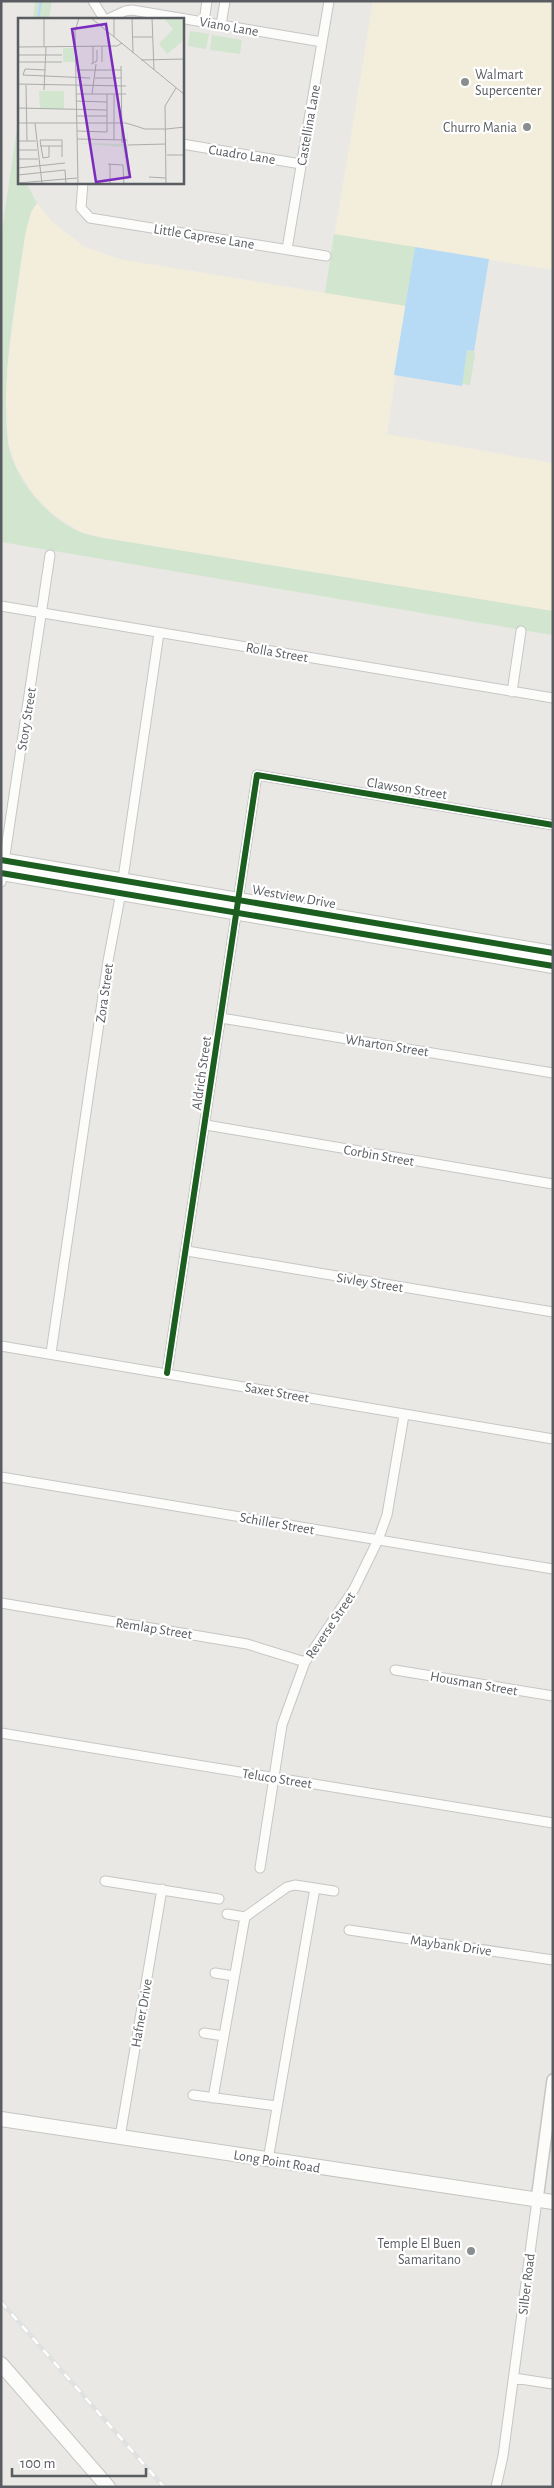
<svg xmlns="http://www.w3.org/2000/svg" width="554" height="2488" font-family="'Alegreya Sans',sans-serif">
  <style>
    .commercial { fill: #f3eedc }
    .green { fill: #d1e5cf }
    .water { fill: #b7dbf5 }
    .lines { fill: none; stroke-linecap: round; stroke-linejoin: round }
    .stream { stroke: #b7dbf5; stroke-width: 2.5 }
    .minor-casing { stroke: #c6c6c6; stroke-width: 11 }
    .tertiary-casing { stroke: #c6c6c6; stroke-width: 14 }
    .secondary-casing { stroke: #c5c5c4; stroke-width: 16 }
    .minor { stroke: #fcfcfb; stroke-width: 9 }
    .tertiary { stroke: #fcfcfb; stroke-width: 11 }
    .secondary { stroke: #fcfcfb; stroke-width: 14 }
    .rail-casing { stroke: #e0e1e1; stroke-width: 4.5 }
    .rail { stroke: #fff; stroke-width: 2.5; stroke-dasharray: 8; stroke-linecap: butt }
    .cycleway-casing { stroke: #fff; stroke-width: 9 }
    .cycleway { stroke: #1b5e20; stroke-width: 6 }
    .poi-dot { fill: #8b8e8f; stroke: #fff; stroke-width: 2 }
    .labels { text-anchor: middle; stroke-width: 4.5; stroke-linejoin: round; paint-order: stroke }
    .street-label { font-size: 14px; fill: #595d61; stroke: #fff }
    .poi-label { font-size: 14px; fill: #595d61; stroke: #fff; text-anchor: end }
    .inset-road { fill: none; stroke: #abacac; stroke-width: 1 }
    .view { fill: #7b2cbf; fill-opacity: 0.15; stroke: #7b2cbf; stroke-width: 2.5 }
    .inset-edge { fill: none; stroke: #595d61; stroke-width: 2.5 }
  </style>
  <rect width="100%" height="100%" fill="#e9e8e4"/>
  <path class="commercial" d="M373 1H553V270L415 248 387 434 553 463V611L103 538 81 532 53 514 35 496 17 468 8 444 5 382 25 235 31 212 37 203 53 223 85 247 120 259 325 293Z"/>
  <path class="green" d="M35 1H52L49 19H33Z
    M190 31 209 34 206 49 188 46Z
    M212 35 242 40 240 54 210 50Z
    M19 115V182L26 183 37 203 31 212 25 235C16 299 0 379 8 443 14 479 47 518 80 532 87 535 95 536 103 538L553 611V635L1 542V237Z
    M334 234 415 247 406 306 325 293Z
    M467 350 474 351 475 354 470 385 462 384Z"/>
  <path class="water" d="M415 247 489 259 474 351 467 350 462 386 394 375Z"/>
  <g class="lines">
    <path class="stream" d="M38 19 41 1"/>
    <defs>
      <path id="minor" d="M93 1 104 19
        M108 19 125 11 132 10 322 42
        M204 22 207 1
        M221 25 225 1
        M182 144 301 164
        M83 182 81 208 90 218 326 256
        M287 249 329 1
        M1 606 553 698
        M512 692 521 631
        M1 882 50 555
        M221 1018 553 1073
        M206 1125 553 1184
        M187 1251 553 1312
        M1 1346 553 1439
        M51 1353 108 961 121 892 159 633
        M167 1373 257 775 553 825
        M1 1477 553 1569
        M1 1603 247 1644 305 1662
        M395 1670 553 1696
        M1 1733 553 1823
        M260 1868 282 1725 305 1662 354 1589 378 1540 387 1515 404 1415
        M105 1881 219 1899
        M227 1914 245 1917
        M349 1930 553 1960
        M215 1973 234 1976
        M204 2033 224 2036
        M193 2095 277 2106
        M213 2098 245 1917 287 1887 295 1885 334 1891
        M120 2137 162 1889
        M268 2160 315 1888
        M514 2378 553 2384
        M496 2487 503 2456 537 2200"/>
      <path id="tertiary" d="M537 2200 553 2080"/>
      <path id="secondary" d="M1 860 553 953
        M1 873 553 966
        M1 2119 553 2202
        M1 2364 108 2487"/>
    </defs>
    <use href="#minor" class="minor-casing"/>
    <use href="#tertiary" class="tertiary-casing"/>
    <use href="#secondary" class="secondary-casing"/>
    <use href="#minor" class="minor"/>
    <use href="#tertiary" class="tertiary"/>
    <use href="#secondary" class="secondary"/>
    <defs>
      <path id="rail" d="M1 2302 164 2487"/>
    </defs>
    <use href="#rail" class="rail-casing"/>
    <use href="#rail" class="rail"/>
    <defs>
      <path id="cycleway" d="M1 860 553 953
        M1 873 553 966
        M167 1373 257 775 553 825"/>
    </defs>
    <use href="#cycleway" class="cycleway-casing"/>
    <use href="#cycleway" class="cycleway"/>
  </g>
  <g class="poi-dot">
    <circle cx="465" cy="82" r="5"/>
    <circle cx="527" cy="127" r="5"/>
    <circle cx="471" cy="2251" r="5"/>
  </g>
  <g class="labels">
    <g class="street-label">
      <text transform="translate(229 26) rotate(10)" y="5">Viano Lane</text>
      <text transform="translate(308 125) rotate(-80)" y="5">Castellina Lane</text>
      <text transform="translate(242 154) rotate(9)" y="5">Cuadro Lane</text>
      <text transform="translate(204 236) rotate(9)" y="5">Little Caprese Lane</text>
      <text transform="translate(277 652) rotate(10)" y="5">Rolla Street</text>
      <text transform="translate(26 719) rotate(-81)" y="5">Story Street</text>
      <text transform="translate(407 788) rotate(9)" y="5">Clawson Street</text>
      <text transform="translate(294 896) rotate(10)" y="5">Westview Drive</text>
      <text transform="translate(104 993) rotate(-82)" y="5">Zora Street</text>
      <text transform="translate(387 1045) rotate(9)" y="5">Wharton Street</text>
      <text transform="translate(201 1073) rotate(-82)" y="5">Aldrich Street</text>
      <text transform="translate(379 1155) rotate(10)" y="5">Corbin Street</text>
      <text transform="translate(370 1282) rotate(9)" y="5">Sivley Street</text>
      <text transform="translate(277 1392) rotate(10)" y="5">Saxet Street</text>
      <text transform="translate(277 1523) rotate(10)" y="5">Schiller Street</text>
      <text transform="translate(330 1625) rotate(-56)" y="5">Reverse Street</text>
      <text transform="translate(154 1628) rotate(9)" y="5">Remlap Street</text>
      <text transform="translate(474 1683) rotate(10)" y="5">Housman Street</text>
      <text transform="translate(277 1778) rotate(9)" y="5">Teluco Street</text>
      <text transform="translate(451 1945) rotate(8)" y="5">Maybank Drive</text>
      <text transform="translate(141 2013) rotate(-80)" y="5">Hafner Drive</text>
      <text transform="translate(277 2161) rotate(9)" y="5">Long Point Road</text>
      <text transform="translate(526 2284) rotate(-83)" y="5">Silber Road</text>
    </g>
    <g class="poi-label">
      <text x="475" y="79" text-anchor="start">Walmart<tspan x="475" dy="16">Supercenter</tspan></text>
      <text x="517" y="132">Churro Mania</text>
      <text x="461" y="2248">Temple El Buen<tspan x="461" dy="16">Samaritano</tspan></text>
    </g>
  </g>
  <g transform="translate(18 18)">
    <rect width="166" height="166" fill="#e9e8e4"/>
    <path d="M146 0 166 2V22L149 36 141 26 155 11ZM45 30H56L57 44H45ZM21 73H46V91L22 90ZM109 107 110 124V166L105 129 59 125 109 126Z" fill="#d1e5cf"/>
    <path class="inset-road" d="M26 0V29M73 0 167 77M96 0V19M114 0 115 35M134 0 136 52M115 19H134M0 29 99 28 104 25M0 37H44M123 42 167 41M0 44H44M84 44V28M75 45V28M73 46 79 43V32M103 48 104 125M28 52 7 51 5 57 72 60M58 52H103M77 60H103M0 66 108 68M8 67 9 123M26 72 28 29M58 76H108M74 76 78 46M96 76V122M58 83 89 84M0 90 89 92M58 98H89M0 105H108L127 111H148M17 105 24 166M148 111 167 109M59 113 89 114V76M59 121 109 122M0 123H18M110 127 148 126M22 128H44M31 128V139L25 140 22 122H44V139M0 132H19M149 137H167M0 141H20M90 146 105 147 106 166M0 150 47 145M0 157 47 152 48 166M131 159 148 160M0 165 59 160M60 166 57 13 61 0M92 166V146M148 166 147 88 158 70"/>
    <path class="view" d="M88 6 112 159 78 164 54 11Z"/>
    <rect width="166" height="166" class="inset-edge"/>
  </g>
  <rect width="554" height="2488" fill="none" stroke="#595d61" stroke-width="5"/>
  <path d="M12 2468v8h134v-8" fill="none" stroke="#595d61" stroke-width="2.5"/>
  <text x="20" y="2468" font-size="15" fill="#595d61" stroke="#ffffff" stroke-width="4" paint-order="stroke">100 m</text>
</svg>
